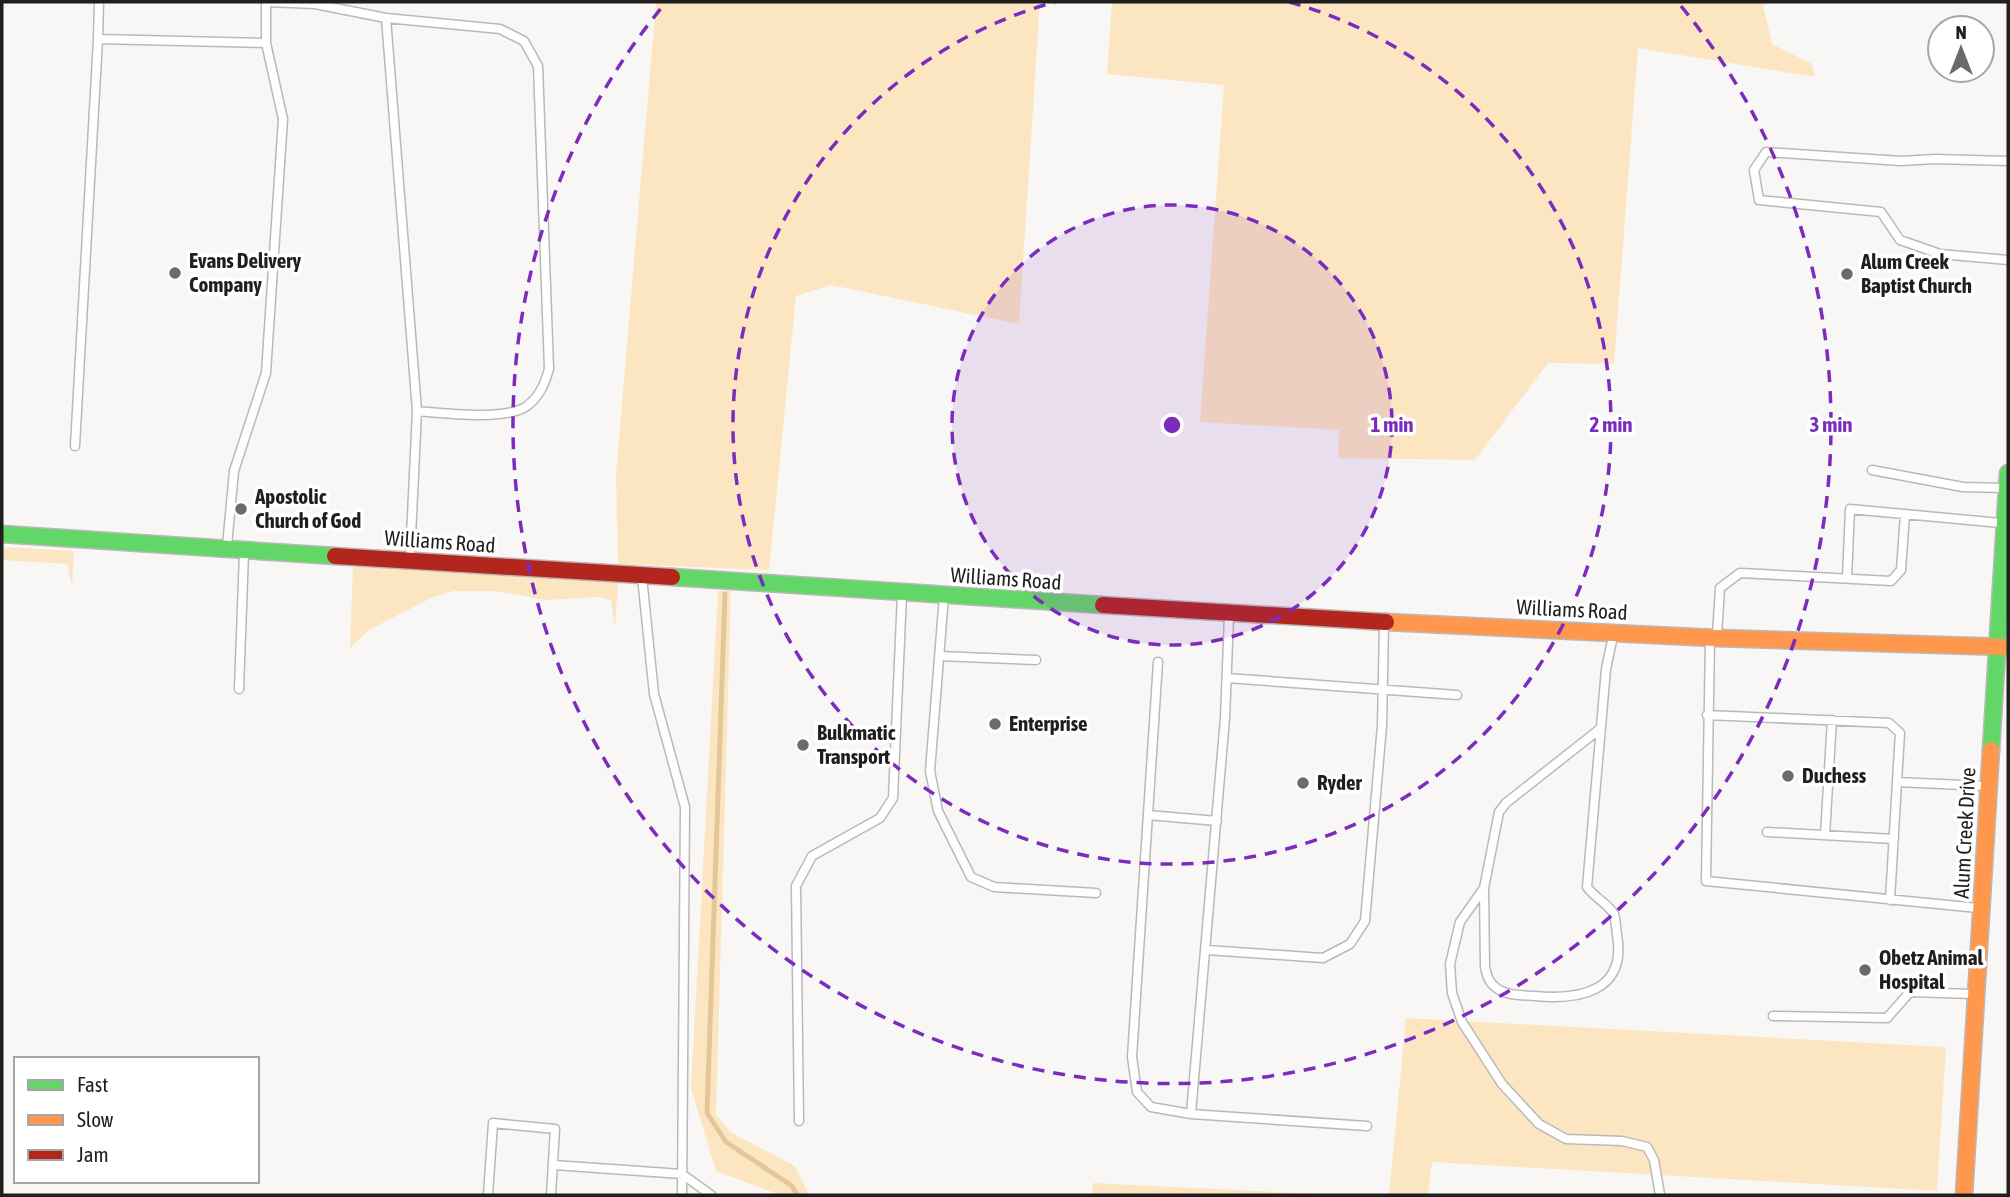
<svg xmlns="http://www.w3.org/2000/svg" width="2010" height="1197" font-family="'Asap Condensed',sans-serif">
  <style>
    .green { fill: #fce6c2 }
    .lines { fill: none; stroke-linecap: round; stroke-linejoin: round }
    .stream { stroke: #e4c799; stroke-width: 5 }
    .lane-casing { stroke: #bbb9b7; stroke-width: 11 }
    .fast-casing { stroke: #bbb9b7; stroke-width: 19 }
    .slow-casing { stroke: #bbb9b7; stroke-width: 19 }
    .jam-casing { stroke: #bbb9b7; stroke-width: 19 }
    .lane { stroke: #fefefe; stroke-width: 8 }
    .fast { stroke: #63d668; stroke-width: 16 }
    .slow { stroke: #ff974d; stroke-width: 16 }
    .jam { stroke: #b3261e; stroke-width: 16 }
    .ring { fill: none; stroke: #7b2cbf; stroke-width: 3.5; stroke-dasharray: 12 9 }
    .poi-dot { fill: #6c6b69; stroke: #fff; stroke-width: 2.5 }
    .labels { text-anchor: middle; stroke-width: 7; stroke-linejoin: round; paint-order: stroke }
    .poi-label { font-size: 21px; font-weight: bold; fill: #201f1e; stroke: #fff; text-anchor: start }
    .street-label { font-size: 21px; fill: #201f1e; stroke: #fff }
    .centre { fill: #7b2cbf; stroke: #fff; stroke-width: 3.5 }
    .ring-label { font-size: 21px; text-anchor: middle; font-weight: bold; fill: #7b2cbf; stroke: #fff; stroke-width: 7; stroke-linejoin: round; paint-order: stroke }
  </style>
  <rect width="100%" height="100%" fill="#f9f7f5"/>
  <path class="green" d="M656 2H1040L1019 324 831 285 796 296 769 570 618 564 616 474Z
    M1112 2H1769L1763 5 1772 44 1812 64 1815 77 1638 48 1614 364 1548 363 1475 460 1338 458 1339 430 1200 422 1224 85 1107 74Z
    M2 547 74 551 72 587 67 564 2 560Z
    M353 567 618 582 615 628 611 600 600 597 546 600 495 591H454L431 598 369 630 350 648Z
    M718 591H731L716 1114 730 1132 795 1166 809 1195H780L716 1171 691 1088Z
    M1406 1018 1946 1047 1937 1191 1432 1162 1428 1195H1389Z
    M1093 1183 1338 1195H1092Z"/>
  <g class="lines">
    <path class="stream" d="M725 594 707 1113 726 1142 792 1186 797 1195"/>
    <defs>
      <path id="lane" d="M267 2 315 4 386 18 417 411 410 558
        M386 18 500 29 524 41 538 66 549 369C545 383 540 396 527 406 506 421 443 413 417 411
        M98 39 99 2
        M266 43V2
        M2008 161 1935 159 1901 161 1766 152 1754 170 1759 200 1881 212 1900 240 1940 254 2008 260
        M75 446 98 39 266 43 283 119 266 373 234 471 227 546
        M1872 470 1963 487 2004 488
        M642 577 654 694 685 807 682 1195
        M1847 578 1850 509 2001 523
        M944 596 930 771 938 811 971 877 994 887 1096 893
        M1229 616 1225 718 1191 1114 1367 1126
        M1717 635 1720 588 1740 573 1891 581 1901 570 1905 514
        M1710 639 1706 881 1978 908
        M939 656 1036 660
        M1158 662 1132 1057 1137 1092 1151 1107 1191 1114
        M1227 678 1457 695
        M239 689 244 553
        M1707 715 1889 723 1900 733 1897 782
        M1601 728 1506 803 1499 812 1484 888 1460 922 1450 964 1452 993 1462 1022 1502 1084 1539 1124 1566 1139 1622 1141 1647 1147 1654 1160 1660 1195
        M1148 815 1217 821
        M1767 832 1894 839
        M1825 835 1832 720
        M1484 888 1485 967C1487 975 1488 981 1494 986 1505 996 1521 995 1535 996 1579 1000 1627 992 1617 935 1616 929 1616 920 1614 914 1608 904 1594 897 1587 887L1606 669 1613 636
        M1890 900 1897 782 1985 786
        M1207 950 1323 958 1350 944 1365 921 1382 726 1384 625
        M1773 1016 1887 1018 1910 992 1973 994
        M799 1121 796 886 812 856 880 818 893 798 902 594
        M554 1165 682 1174 711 1195
        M488 1195 493 1123 555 1129 551 1195"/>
      <path id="fast" d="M2 534 335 556
        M672 577 1103 605
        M1991 750 2008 473"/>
      <path id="slow" d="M1386 622 1716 638 2008 647
        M1964 1195 1991 750"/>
      <path id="jam" d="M335 556 672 577
        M1103 605 1386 622"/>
    </defs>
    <use href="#lane" class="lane-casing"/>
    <use href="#fast" class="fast-casing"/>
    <use href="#slow" class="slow-casing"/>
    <use href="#jam" class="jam-casing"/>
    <use href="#lane" class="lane"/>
    <use href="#fast" class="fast"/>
    <use href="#slow" class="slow"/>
    <use href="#jam" class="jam"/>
  </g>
  <circle cx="1172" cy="425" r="220" fill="#7b2cbf" fill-opacity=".12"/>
  <g class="ring">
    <circle cx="1172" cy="425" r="220"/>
    <path d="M1289 2A439 439 0 1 1 1055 2"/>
    <path d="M1681 6A659 659 0 1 1 663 6"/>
  </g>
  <g class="poi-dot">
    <circle cx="175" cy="273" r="7"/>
    <circle cx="1847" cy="274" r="7"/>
    <circle cx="241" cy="509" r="7"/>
    <circle cx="995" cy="724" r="7"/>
    <circle cx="803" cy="745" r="7"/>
    <circle cx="1788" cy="776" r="7"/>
    <circle cx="1303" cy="783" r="7"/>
    <circle cx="1865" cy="970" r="7"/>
  </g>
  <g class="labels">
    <g class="poi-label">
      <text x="189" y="268">Evans Delivery<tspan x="189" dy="24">Company</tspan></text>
      <text x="1861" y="269">Alum Creek<tspan x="1861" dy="24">Baptist Church</tspan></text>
      <text x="255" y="504">Apostolic<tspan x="255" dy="24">Church of God</tspan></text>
      <text x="1009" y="731">Enterprise</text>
      <text x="817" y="740">Bulkmatic<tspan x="817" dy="24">Transport</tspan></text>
      <text x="1802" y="783">Duchess</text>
      <text x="1317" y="790">Ryder</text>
      <text x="1879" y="965">Obetz Animal<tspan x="1879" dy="24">Hospital</tspan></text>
    </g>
    <g class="street-label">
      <text transform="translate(440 542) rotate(4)" y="7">Williams Road</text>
      <text transform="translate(1006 579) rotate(4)" y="7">Williams Road</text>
      <text transform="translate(1572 610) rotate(3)" y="7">Williams Road</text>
      <text transform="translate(1965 833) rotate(-87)" y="7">Alum Creek Drive</text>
    </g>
  </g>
  <circle cx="1172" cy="425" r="10" class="centre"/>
  <g class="ring-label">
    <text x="1392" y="432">1 min</text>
    <text x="1611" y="432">2 min</text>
    <text x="1831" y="432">3 min</text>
  </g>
  <rect width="2010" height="1197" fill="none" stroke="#201f1e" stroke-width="7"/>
  <rect x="14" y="1057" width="245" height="126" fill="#ffffff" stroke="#a6a5a5" stroke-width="2"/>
  <rect x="28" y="1080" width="35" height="10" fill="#63d668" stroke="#a6a5a5" stroke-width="2"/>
  <text x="77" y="1092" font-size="21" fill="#201f1e">Fast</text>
  <rect x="28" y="1115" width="35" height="10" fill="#ff974d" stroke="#a6a5a5" stroke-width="2"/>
  <text x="77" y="1127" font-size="21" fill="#201f1e">Slow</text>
  <rect x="28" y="1150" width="35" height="10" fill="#b3261e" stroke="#a6a5a5" stroke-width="2"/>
  <text x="77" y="1162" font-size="21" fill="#201f1e">Jam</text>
  <g transform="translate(1961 49)"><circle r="33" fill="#ffffff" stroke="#a6a5a5" stroke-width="2"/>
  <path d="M0-5L12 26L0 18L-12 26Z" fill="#6c6b69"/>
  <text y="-10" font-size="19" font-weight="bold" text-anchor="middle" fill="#201f1e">N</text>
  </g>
</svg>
